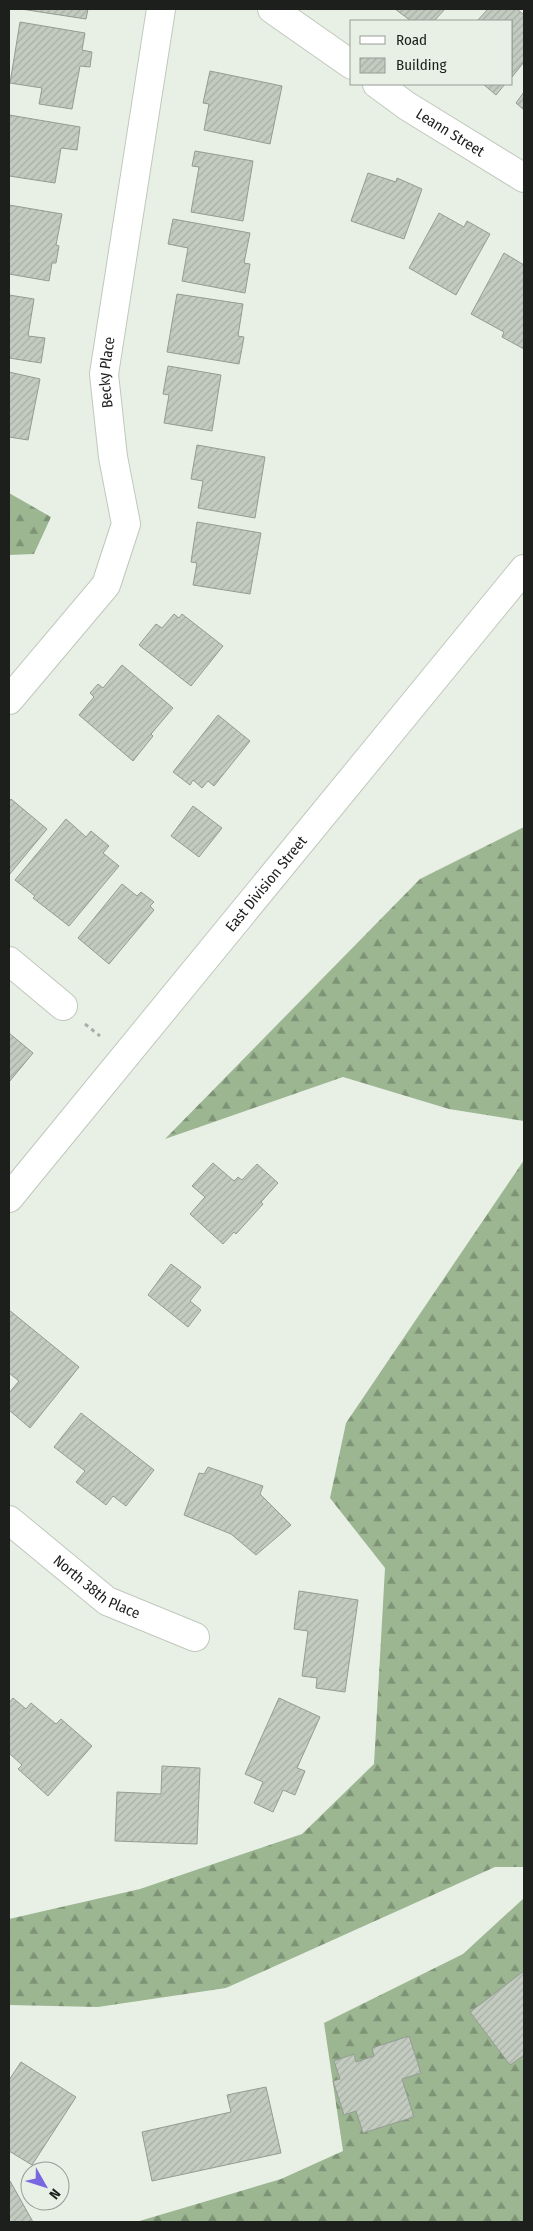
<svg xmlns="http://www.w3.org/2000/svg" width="533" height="2231" font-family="'Fira Sans Condensed',sans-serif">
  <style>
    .forest { fill: url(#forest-firs) }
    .building { fill: url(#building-hatch); stroke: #949c92 }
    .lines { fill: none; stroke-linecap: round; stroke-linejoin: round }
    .minor-casing { stroke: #c0c8bd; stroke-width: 30 }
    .path { stroke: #aab0a7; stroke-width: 3; stroke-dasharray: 4 4; stroke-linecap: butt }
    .minor { stroke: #fff; stroke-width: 28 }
    .labels { text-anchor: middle; stroke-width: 4; stroke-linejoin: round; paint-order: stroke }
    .street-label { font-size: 15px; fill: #1c1f1b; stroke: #e8f0e5 }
  </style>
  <defs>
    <pattern id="forest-firs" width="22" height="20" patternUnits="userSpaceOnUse" patternTransform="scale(1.25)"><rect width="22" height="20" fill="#9cb691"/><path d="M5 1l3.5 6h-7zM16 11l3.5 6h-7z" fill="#7e9376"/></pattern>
    <pattern id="building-hatch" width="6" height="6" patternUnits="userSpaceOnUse" patternTransform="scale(1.25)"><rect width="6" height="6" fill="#c3cbc0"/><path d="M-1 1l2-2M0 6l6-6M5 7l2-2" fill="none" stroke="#a7aea4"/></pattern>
  </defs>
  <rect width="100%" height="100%" fill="#e8f0e5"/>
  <path class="forest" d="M9 493 51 517 34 554 9 555Z
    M524 827V1121L449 1109 343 1077 165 1139 420 879Z
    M524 1160V1867H495L226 1988 98 2007 9 2005V1919L140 1889 302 1834 374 1764 385 1568 330 1498 346 1423Z
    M524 1898V2222H136L281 2179 343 2151 324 2023 463 1954Z"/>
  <path class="building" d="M21 9H88L86 19Z
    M395 9H445L434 21H411Z
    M488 9H517L524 15V62L512 77V21H477Z
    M20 22 85 33 82 50 92 52 90 67 80 66 72 109 39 104 42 88 10 83Z
    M210 71 282 86 270 144 204 130 209 104 203 103Z
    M483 84H505L496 95Z
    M524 92V110L516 103Z
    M9 115 80 127 77 150 61 148 55 183 9 176Z
    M195 151 253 161 243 221 191 212 199 167 192 166Z
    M368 173 396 182 397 178 422 189 404 239 351 221Z
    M9 205 62 214 56 245 59 246 56 263H52L49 281 9 274Z
    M439 213 464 227 467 221 490 234 456 295 409 268Z
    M173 219 250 233 244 263 250 264 245 293 182 281 188 248 168 244Z
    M504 253 524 265V349L502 337 504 332 471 314Z
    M177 294 243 304 238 336 244 337 239 364 167 352Z
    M9 295 34 299 28 336 45 338 41 363 9 358Z
    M168 366 221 375 212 431 164 423 169 395 163 394Z
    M9 372 40 379 28 440 9 437Z
    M197 445 265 457 255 518 198 508 203 481 191 479Z
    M197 522 261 533 250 594 193 585 197 563 191 562Z
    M174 614 179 618 182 614 223 646 191 686 139 645 156 624 162 628Z
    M122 665 173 708 151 734 153 736 133 761 79 715 94 697 90 693 98 684 103 688Z
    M218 715 250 741 214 786 208 781 202 788 193 780 190 785 173 772Z
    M11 799 47 829 9 875V802Z
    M193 806 222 828 199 857 171 836Z
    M66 819 86 837 91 831 109 846 103 853 119 866 69 926 33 898 35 896 15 880Z
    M122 884 137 896 141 892 154 902 150 906 154 910 109 964 78 938Z
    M9 1033 33 1053 9 1082Z
    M213 1163 234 1181 238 1177 242 1180 257 1164 278 1183 261 1202 263 1204 236 1234 234 1232 223 1244 190 1214 205 1197 192 1186Z
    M171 1264 201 1287 190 1301 201 1310 188 1327 148 1295Z
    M9 1310 79 1367 30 1428 9 1410V1393L19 1381 9 1373Z
    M81 1413 154 1470 126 1506 113 1496 106 1505 76 1482 85 1471 54 1447Z
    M208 1467 263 1486 260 1494 291 1525 256 1555 231 1534 184 1515 199 1473 204 1474Z
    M299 1591 358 1600 345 1692 316 1688 317 1678 302 1676 308 1631 294 1629Z
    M13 1698 26 1709 31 1703 56 1724 61 1719 92 1746 48 1796 18 1769 22 1765 9 1753V1703Z
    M279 1698 320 1717 297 1768 305 1771 295 1795 283 1790 273 1812 254 1803 263 1782 245 1774Z
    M162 1766 200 1768 197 1844 115 1841 117 1792 161 1794Z
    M524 1971V2055L510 2065 470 2012Z
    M409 2036 421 2073 402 2079 414 2117 363 2133 356 2111 344 2115 333 2081 340 2079 334 2061 354 2054 356 2062 374 2056 372 2048Z
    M21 2062 76 2097 32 2165 9 2151V2080Z
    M266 2087 281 2153 152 2181 142 2132 231 2112 227 2095Z
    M10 2181 33 2222H9Z"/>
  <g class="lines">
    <defs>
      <g id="minor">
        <path d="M272 9 352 65"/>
        <path id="s1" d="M377 84 407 106 524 178"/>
        <path id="s2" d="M9 700 106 585 126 524 113 457 104 374 161 9"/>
        <path d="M9 961 63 1006"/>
        <path id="s3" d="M9 1198 524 569"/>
        <path id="s4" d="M9 1520 107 1601 195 1637"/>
      </g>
    </defs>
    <use href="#minor" class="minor-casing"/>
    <path class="path" d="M85 1024 100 1036"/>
    <use href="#minor" class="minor"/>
  </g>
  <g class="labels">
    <g class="street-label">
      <text dy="5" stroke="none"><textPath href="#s1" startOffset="88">Leann Street</textPath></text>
      <text dy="5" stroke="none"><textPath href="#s2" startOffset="368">Becky Place</textPath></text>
      <text dy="5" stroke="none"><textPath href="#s3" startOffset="406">East Division Street</textPath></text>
      <text dy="5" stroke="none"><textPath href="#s4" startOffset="111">North 38th Place</textPath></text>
    </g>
  </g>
  <rect width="533" height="2231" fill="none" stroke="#1c1f1b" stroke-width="20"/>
  <rect x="350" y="20" width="162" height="65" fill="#e8f0e5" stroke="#969c94"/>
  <rect x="360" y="36" width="25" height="8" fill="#ffffff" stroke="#969c94"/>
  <text x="396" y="45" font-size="15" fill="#1c1f1b">Road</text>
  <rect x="360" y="58" width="25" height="15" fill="url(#building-hatch)" stroke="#969c94"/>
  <text x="396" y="70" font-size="15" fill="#1c1f1b">Building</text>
  <g transform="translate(45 2186) rotate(129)"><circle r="24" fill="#e8f0e5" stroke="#969c94"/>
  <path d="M0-4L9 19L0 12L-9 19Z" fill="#7966e1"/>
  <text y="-8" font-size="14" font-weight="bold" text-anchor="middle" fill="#1c1f1b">N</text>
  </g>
</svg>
